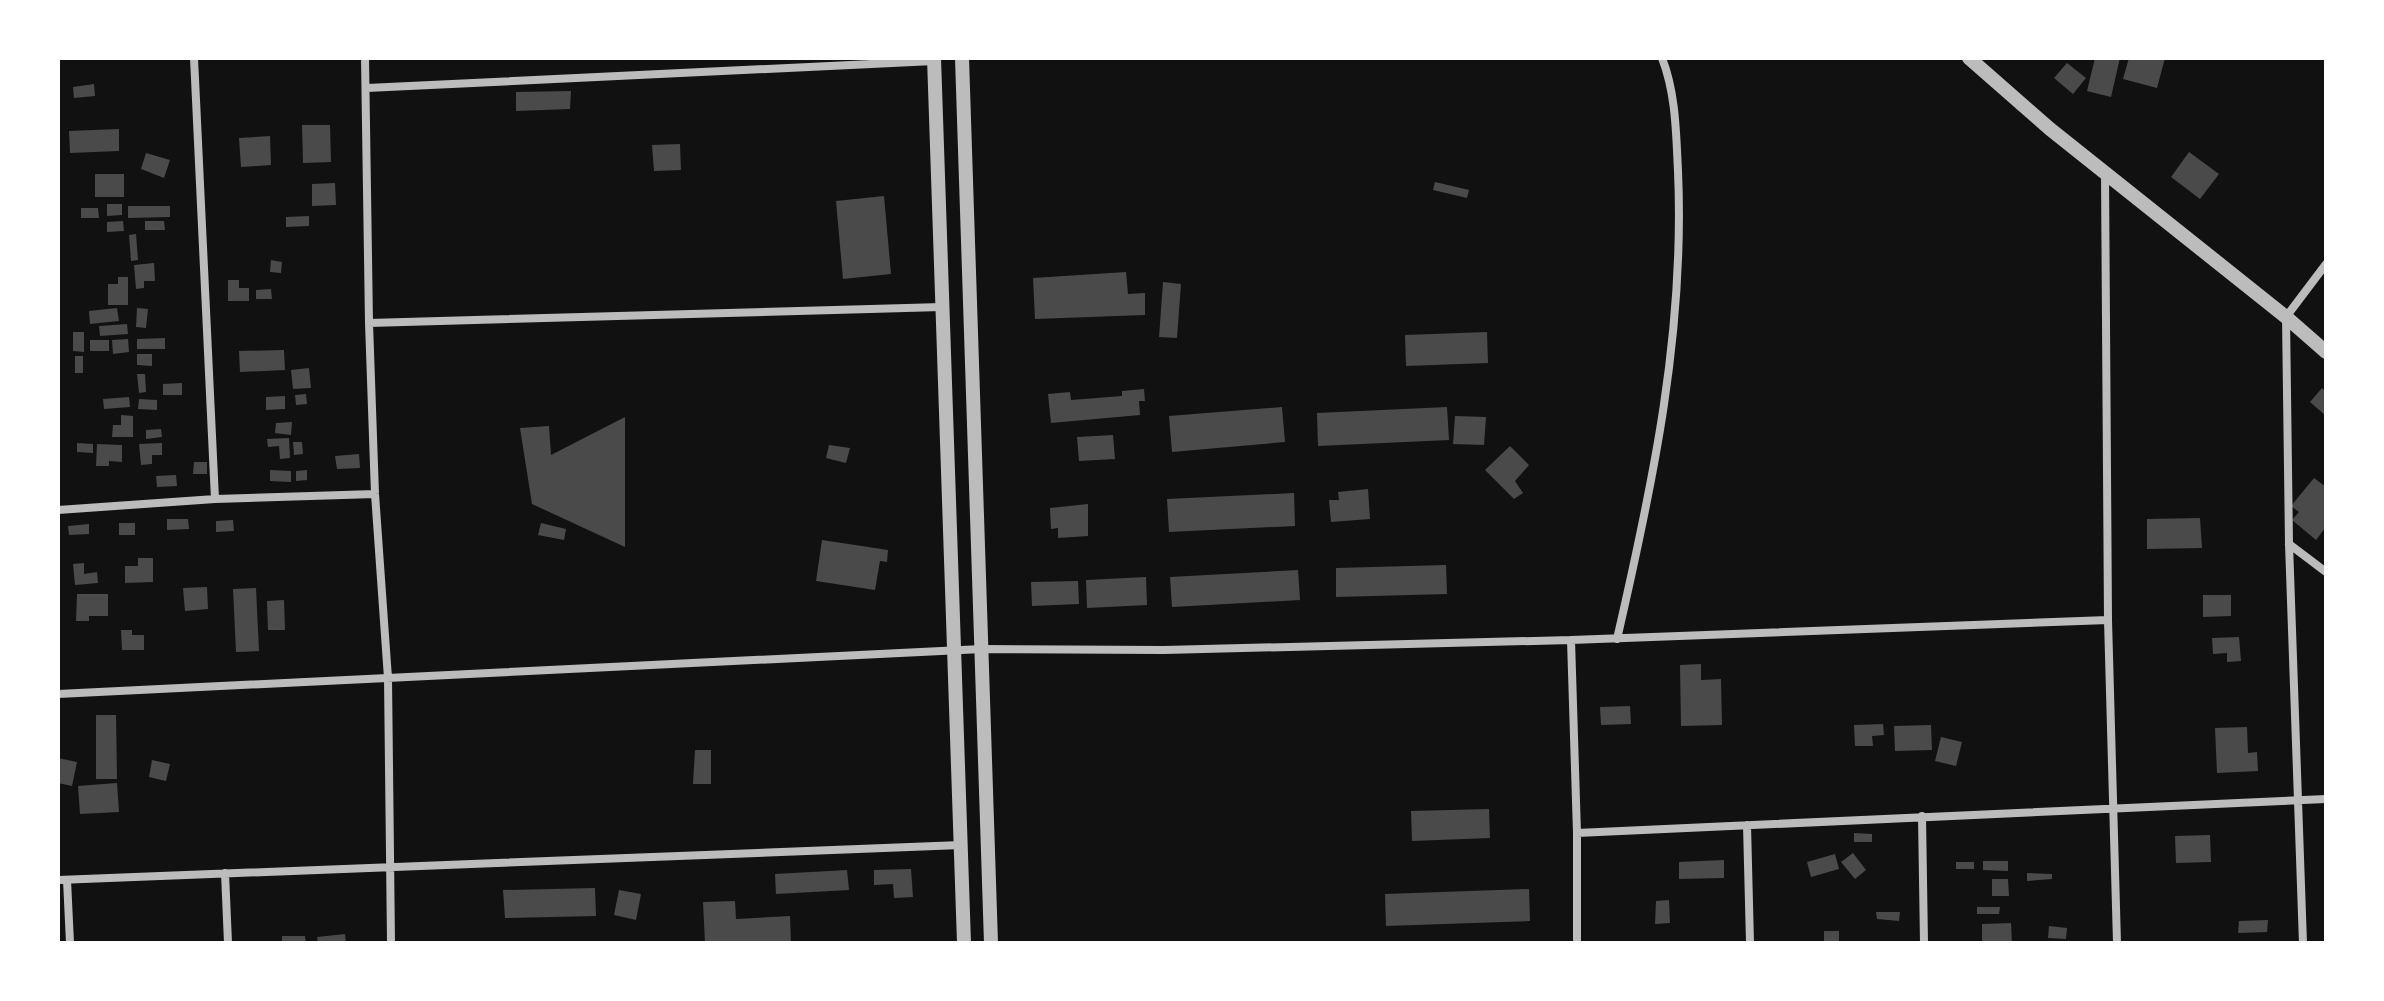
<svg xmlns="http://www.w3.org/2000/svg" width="2384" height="1001" font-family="'Asap Condensed',sans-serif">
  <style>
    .building { fill: #4a4a4a }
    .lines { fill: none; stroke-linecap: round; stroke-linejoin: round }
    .minor { stroke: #bcbcbc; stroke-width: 8 }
    .tertiary { stroke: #bcbcbc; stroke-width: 14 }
  </style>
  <rect width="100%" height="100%" fill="#111"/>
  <path class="building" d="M2095 58H2120L2111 97 2087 91Z
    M2129 58H2165L2157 88 2123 79Z
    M2067 63 2086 78 2073 94 2054 78Z
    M94 84 95 96 74 98 73 87Z
    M571 91 570 109 516 111V92Z
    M302 125H330L331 162 303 163Z
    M119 129V151L70 153 69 131Z
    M270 136 271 165 241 167 239 138Z
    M680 144 681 170 654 171 652 145Z
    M2189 152 2219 174 2200 199 2171 177Z
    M146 153 170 160 164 178 141 169Z
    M95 174H124V197H95Z
    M1435 182 1469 190 1467 198 1433 190Z
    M335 183 336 205 312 206V184Z
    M884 196 891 274 843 279 836 201Z
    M107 204H122V215L107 216Z
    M128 206H170V217L128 218Z
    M81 208H98L99 218H81Z
    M309 216V226L286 227V217Z
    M123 221 124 231 107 232V222Z
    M145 221H164L165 230H145Z
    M136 234 138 260 131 261 129 235Z
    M271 260 282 262 281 273 270 272Z
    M154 263 155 281H144V288L136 289 134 265Z
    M1126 272 1128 294 1145 293V315L1035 319 1033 278Z
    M118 277H128V305H108V284H118Z
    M228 280H239V288H249V301H228Z
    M1163 282 1181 284 1177 338 1159 337Z
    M271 289 272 299H256V290Z
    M117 308 119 321 90 324 89 311Z
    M137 308 148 309 146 328 136 327Z
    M127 324 128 334 100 336 99 326Z
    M73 332H84V352L73 351Z
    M1487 332 1488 363 1406 366 1405 335Z
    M165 338V349H137V339Z
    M128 339 129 352 113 354 112 340Z
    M90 340H109V351H90Z
    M284 350 285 370 240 372 239 351Z
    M137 354H152V366L137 365Z
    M75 356H83V373H75Z
    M309 368 311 388 293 389 291 370Z
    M137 374H145L146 392 139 393Z
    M182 383V395H163V384Z
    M2322 388 2326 392V416L2310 402Z
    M1144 389 1145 401H1139L1140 415 1051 423 1048 394 1070 392 1071 400 1122 396V391Z
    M306 394 307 404 296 405 295 395Z
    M285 396V409L266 410V397Z
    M129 397 130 407 104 409 103 399Z
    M139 399 157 400V410L138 409Z
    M1282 407 1285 442 1172 452 1169 416Z
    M1447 407 1449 440 1318 446 1317 413Z
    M121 415 133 416V437H112L113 425H121Z
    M1455 416 1486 417 1484 445 1453 444Z
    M625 417V547L532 504 520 428 549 426 551 455Z
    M292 422 291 435 275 433 276 423Z
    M161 429 162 437 146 439V430Z
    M1113 435 1115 459 1079 461 1077 437Z
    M289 438 290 458 280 459 279 446 268 447 267 439Z
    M293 442H302L303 454 294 455Z
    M77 443 93 444V453L77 452Z
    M162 443V455H152V464L141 465 139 444Z
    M97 444 122 445V462L109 461V466H96Z
    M829 445 850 448 846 463 826 458Z
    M1510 446 1529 465 1515 481 1523 493 1514 499 1485 470Z
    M359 454 360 468 337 469 335 456Z
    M194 462H207V474H193Z
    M270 470 291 471V482L270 481Z
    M307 470V480L296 481V471Z
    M176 475 177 486 157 487 156 476Z
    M2314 478 2326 487V527L2316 540 2292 520 2299 512 2291 506Z
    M1368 489 1370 519 1331 522 1329 500H1339L1338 492Z
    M1294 493 1295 526 1169 532 1167 499Z
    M1088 504V536L1058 538V528L1051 529 1050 508Z
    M2200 518 2202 548 2147 549V519Z
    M167 519H188L189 529 167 530Z
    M233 520 234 531 216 532V521Z
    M119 523H135V535H119Z
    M541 523 566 529 564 540 538 535Z
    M89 524V534L69 535 68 526Z
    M822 540 888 550 887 562 880 561 875 590 816 581Z
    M138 558H153V582L125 583V566H138Z
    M84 563V574L97 572 98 583 75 585 73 564Z
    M1446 565 1447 594 1336 597V568Z
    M1298 570 1300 600 1172 607 1170 577Z
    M1146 577 1147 605 1087 608 1086 580Z
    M1078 581 1079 604 1032 606 1031 582Z
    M207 587 208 609 185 611 183 588Z
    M256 588 259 651 236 652 233 589Z
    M77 594H108V616H89V621H76Z
    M2203 595H2231V616L2203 617Z
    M284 600 285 630H268L267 601Z
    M121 630H132V635H144V650H122Z
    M2239 637 2241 661 2227 662V653L2213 654 2212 638Z
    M1701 664V680L1721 679 1722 725 1681 726 1680 665Z
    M1630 706 1631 724 1601 725 1600 707Z
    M96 715H116L117 779H96Z
    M1883 724 1884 735 1872 736 1873 746H1855L1854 725Z
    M1931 725 1932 750 1895 751 1894 726Z
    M2247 727 2248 753 2257 752 2258 771 2217 773 2215 728Z
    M1941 737 1962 742 1956 766 1935 761Z
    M695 750H711V784H693Z
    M58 758 77 762 72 786 58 783Z
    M152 760 170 764 166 781 149 777Z
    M117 783 119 812 80 814 78 786Z
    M1489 809 1490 838 1412 841 1411 811Z
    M1854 833 1872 834V842H1854Z
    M2210 835 2211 862 2176 863 2175 836Z
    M1853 853 1866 870 1855 879 1841 862Z
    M1835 854 1839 869 1811 877 1807 862Z
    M1724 860V878L1679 879V862Z
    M1983 861H2008V871L1983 870Z
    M1956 862H1974V869H1956Z
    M911 869 913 897 894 898 893 884 874 885V870Z
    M847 870 849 890 776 894 775 874Z
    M2027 873 2052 874V879L2027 881Z
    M1992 879H2008L2009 896H1992Z
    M595 888 596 916 505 918 503 890Z
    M1529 889 1530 921 1386 926 1385 894Z
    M619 890 641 894 636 920 614 915Z
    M1669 900 1670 923 1655 924 1656 901Z
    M735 901 736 919 790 916 791 943H705L703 902Z
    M1977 907H2000L1999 914H1977Z
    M1876 912H1900L1899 921 1877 919Z
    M2268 920 2267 932 2238 933 2239 921Z
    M2011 923 2012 943H1982V924Z
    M2049 926 2067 928 2066 939 2048 938Z
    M1824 931H1839V943H1824Z
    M345 934 346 943H318L317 937Z
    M282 936H305L306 943H282Z"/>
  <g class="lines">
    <path class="minor" d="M194 58 215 499
      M365 58 369 323 375 494 388 678 391 943
      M367 88 934 61
      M2105 174 2108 620 2117 943
      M369 323 942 307
      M58 510 215 499 375 494
      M2289 544 2326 572
      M1617 639C1653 483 1685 332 1678 171 1676 133 1676 94 1662 58
      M1571 640 1577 833V943
      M58 694 982 649 1164 650 1571 640 2108 620
      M1922 816 1924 943
      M1747 825 1750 943
      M1577 833 2326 799
      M225 873 228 943
      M58 880 961 845
      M67 880 70 943
      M2303 943 2289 544 2286 317 2326 264"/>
    <path class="tertiary" d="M934 58 964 943
      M962 58 991 943
      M1969 58 2050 129 2286 317 2326 352"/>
  </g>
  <rect width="2384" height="1001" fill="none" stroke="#ffffff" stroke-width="120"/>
</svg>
